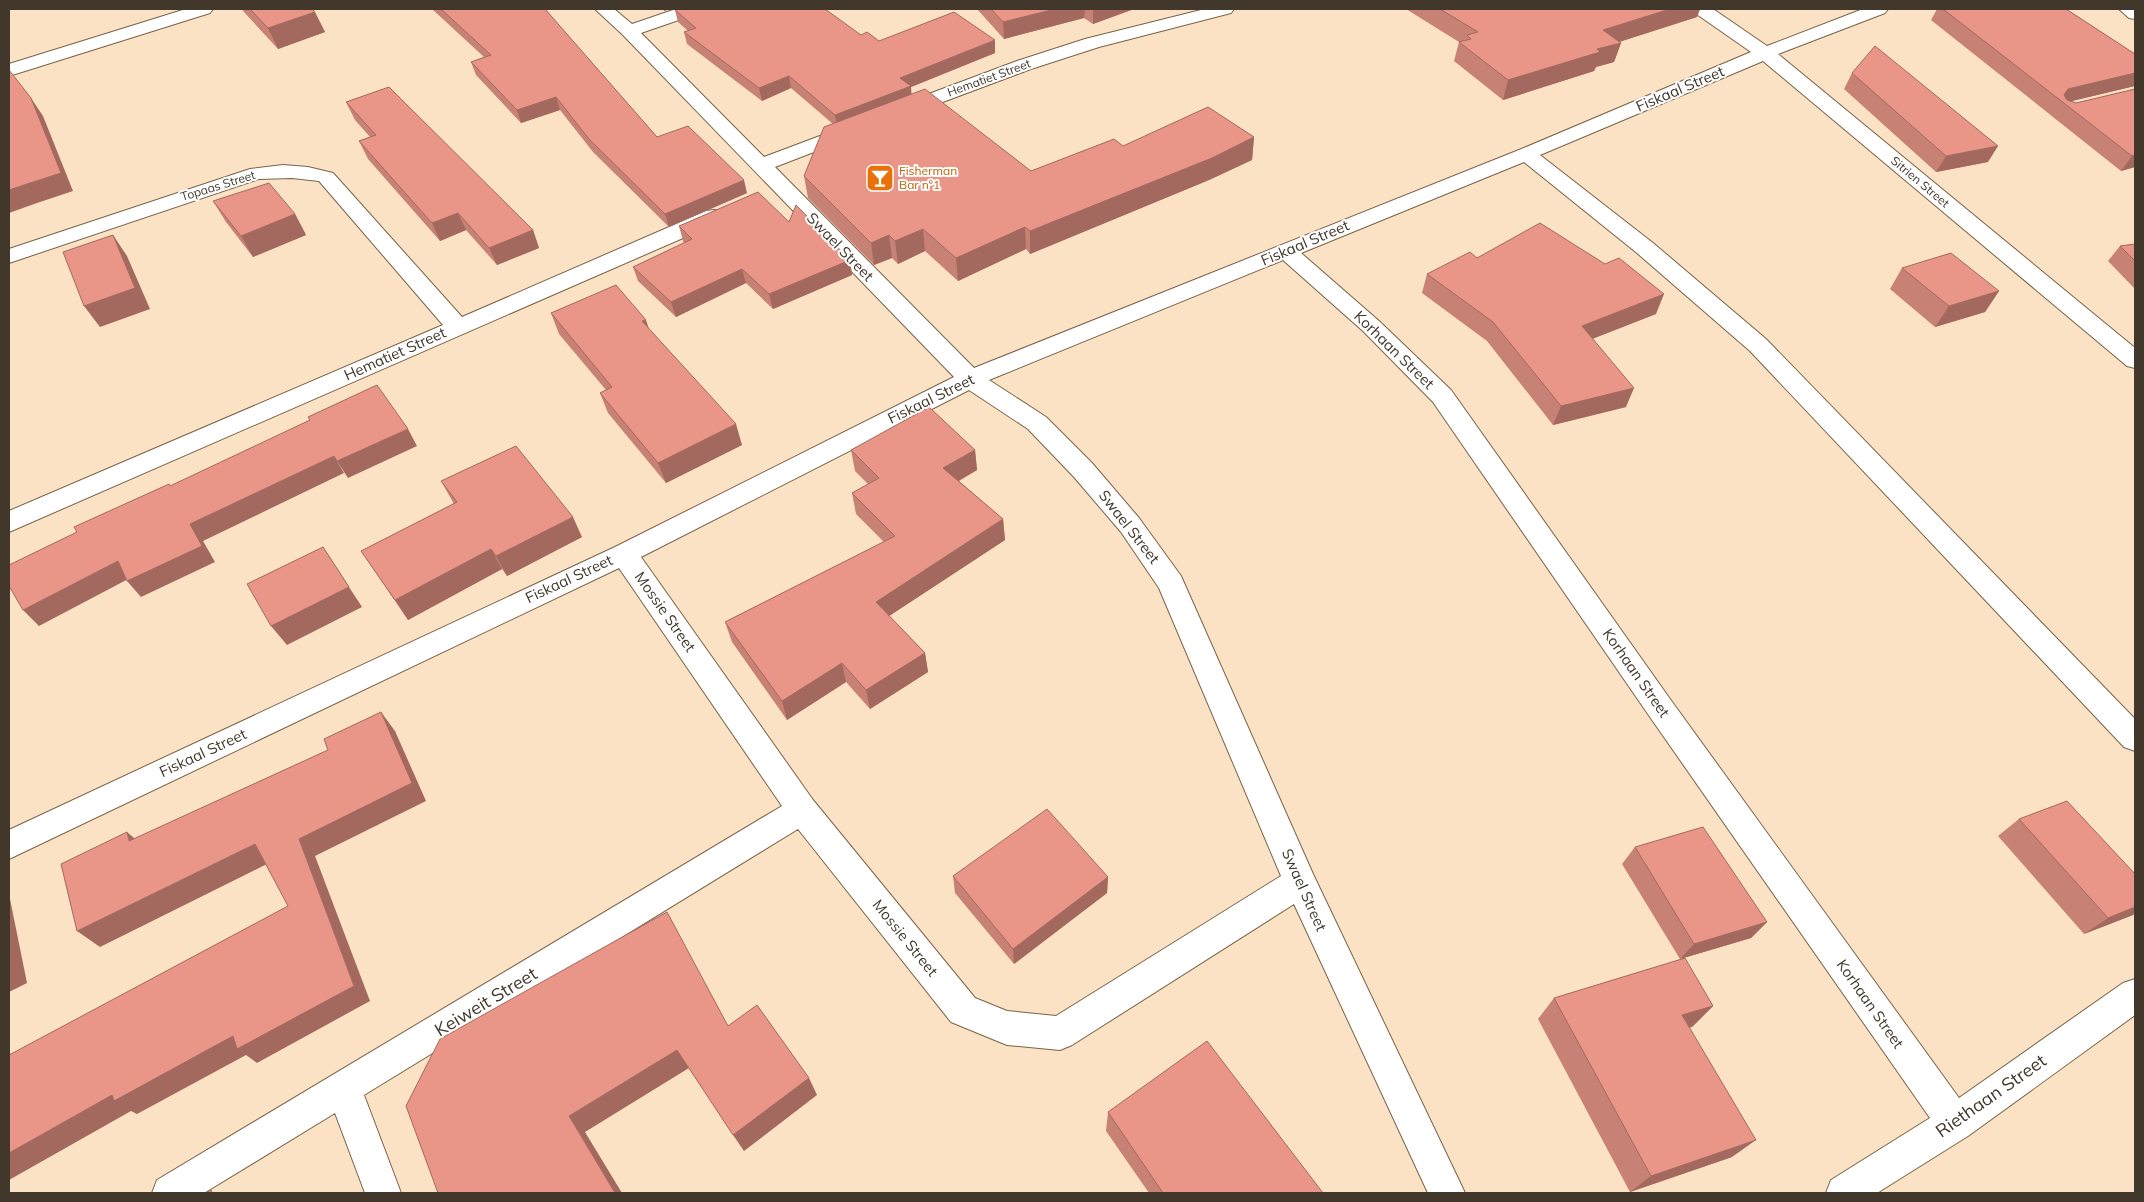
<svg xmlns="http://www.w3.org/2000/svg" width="2144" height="1202" font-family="Mulish,sans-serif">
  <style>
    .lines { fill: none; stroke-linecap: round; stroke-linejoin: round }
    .street-casing { stroke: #786348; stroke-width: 2 }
    .street { fill: #fff; fill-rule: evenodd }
    .wall { fill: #c88175 }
    .shaded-wall { fill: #a3695f }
    .building { fill: #e99688; stroke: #a3695f }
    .labels { text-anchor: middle; stroke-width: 4; stroke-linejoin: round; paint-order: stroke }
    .far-street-label { font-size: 12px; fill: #41372b; stroke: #fff }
    .far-food-label { font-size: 12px; fill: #c56008; stroke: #fff; text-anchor: start }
    .street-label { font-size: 15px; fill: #41372b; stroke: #fff }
    .near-street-label { font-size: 18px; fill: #41372b; stroke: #fff }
  </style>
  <rect width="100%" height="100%" fill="#fbe2c4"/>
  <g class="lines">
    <defs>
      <path id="street" d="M186 9H213L210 13 9 76V64Z
        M595 9H614L632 24 676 9H702L699 13 641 33 764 157 844 127 851 125 858 127 861 131 858 135 775 167 974 368 1519 150 1751 52 1695 13 1692 9H1713L1767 46 1863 9H1888L1885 13 1778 54 2135 348V368L2127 366 1763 61 1540 155 1653 243 1766 339 2135 719V751L2124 747 1750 351 1637 253 1524 162 1301 253 1379 321 1451 390 1670 699 1959 1098 2123 983 2135 979V1015L1968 1136 1877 1193H1826L1831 1180 1930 1118 1650 717 1433 402 1363 331 1283 260 989 380 1046 417 1092 463 1139 518 1181 576 1313 874 1465 1193H1428L1294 904 1072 1045 1060 1050 1007 1045 951 1022 798 829 364 1095 401 1193H365L335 1113 204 1193H152L157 1180 782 806 619 568 9 859V830L615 547 954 377 623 35ZM969 390 1028 429 1074 477 1121 532 1159 588 1281 876 1056 1016 1007 1011 975 998 813 800 641 557Z
        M1205 9H1234L1231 13 1099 47 1031 69 908 115 901 117 894 115 891 111 894 107 1017 61 1085 39Z
        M2119 9H2135V19L2129 18Z
        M283 165 308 167 333 173 462 317 706 211 714 210 722 211 725 216 722 221 9 532V511L443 325 319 181 292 178 259 179 9 263V249L250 169Z"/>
    </defs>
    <use href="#street" class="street-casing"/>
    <use href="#street" class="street"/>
  </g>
  <path class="wall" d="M242 9H312L325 32 278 49 244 12Z
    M432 9H545L657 137 747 193 669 227 593 152 560 110 521 123 476 75 471 62 484 57Z
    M977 9H1134L1093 24 1084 18 1004 39Z
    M1406 9H1700L1697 17 1619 42 1621 43 1614 62 1596 67 1594 71 1503 100 1454 61 1459 42Z
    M1937 9H2066L2135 54V87V86L2071 101 2076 103 2135 89V167L2121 171 1931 20Z
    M675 10 861 35 879 41 995 53 911 87V94L1031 171 1123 146 1254 137 1252 160 1209 180 1030 254 1026 249 958 281 925 251 898 264 892 258 874 265 808 198 804 176 833 124 791 88 762 101 687 44 684 32 688 31 678 22Z
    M1852 73 1988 162 1936 172 1844 89Z
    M346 102 533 230 539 248 497 265 466 230 440 241 368 159 359 141 370 137 355 120Z
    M213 201 295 214 306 235 253 257 226 222Z
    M789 222 850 260 852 275 773 309 746 283 676 317 638 281 633 267 684 243 683 241 679 226Z
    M2135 244V289L2108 261 2120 246Z
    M1477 258 1656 314 1592 339 1626 407 1553 425 1487 341 1422 293 1427 274Z
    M1902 268 1999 291 1985 312 1935 327 1890 289Z
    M551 313 649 329 742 445 666 483 608 413 600 393 606 390 559 334Z
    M851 450H975L977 470 959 481 1003 519 1005 540 889 616 925 653 928 672 870 709 846 682 787 720 732 642 725 622 884 542 856 514 852 493 868 484 855 471Z
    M441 481 582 537 507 576 502 569 408 620 361 551 454 504Z
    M2019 819 2133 915 2084 934 1998 836Z
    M1635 847 1767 922 1751 938 1680 959 1622 864Z
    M953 876 1108 877 1107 893 1014 964 955 893Z
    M1554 998 1713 1006 1692 1027H1689L1732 1157 1630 1192 1538 1019Z
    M1108 1112 1323 1193H1149L1106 1131Z"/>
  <path class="shaded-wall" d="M664 9H671L664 11Z
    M1055 9H1085L1084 18 1004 39 1003 22Z
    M1093 9H1134L1093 24Z
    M1670 9H1700L1697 17 1597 49 1603 30Z
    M315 12 325 32 278 49 268 28Z
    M995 40V53L911 87 912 99 837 127 835 115 900 78Z
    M1621 43 1614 62 1596 67 1594 71 1503 100 1508 80 1597 49Z
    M2135 73V86L2064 103 2060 100 2068 89Z
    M789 76 791 88 762 101 759 88Z
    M556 97 560 110 521 123 517 110Z
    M31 98 43 116 73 191 37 203 9 213V190Z
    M1254 137 1252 160 1209 180 1030 254V231Z
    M1998 146 1988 162 1936 172 1946 156Z
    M2135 155V167L2121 171 2132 156Z
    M744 180 747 193 669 227 665 214Z
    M458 213 466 230 440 241 432 223Z
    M295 214 306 235 253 257 241 236Z
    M1025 227 1026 249 958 281 956 258Z
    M923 229 925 251 898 264 895 241Z
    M533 230 539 248 497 265 489 248Z
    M113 235 127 256 150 309 100 327 84 306Z
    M889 235 892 258 874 265 871 243Z
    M850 260 852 275 773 309 769 294Z
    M742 269 746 283 676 317 671 302Z
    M1999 291 1985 312 1935 327 1949 306Z
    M1664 294 1656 314 1574 346 1582 326Z
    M646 320 653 341 642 321Z
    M1634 388 1626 407 1553 425 1561 406Z
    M736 424 742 445 666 483 658 463Z
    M408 429 417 446 348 478 337 461Z
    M975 450 977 470 946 488 943 468Z
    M334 456 344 473 203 541 215 562 141 597 127 581 190 524Z
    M573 517 582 537 507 576 496 556Z
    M1003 519 1005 540 880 622 876 602Z
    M323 547 362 607 287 645 271 626Z
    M491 549 502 569 408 620 395 600Z
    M118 561 132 577 39 626 23 610Z
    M925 653 928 672 870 709 866 690Z
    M842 663 846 682 787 720 782 701Z
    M381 712 395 731 426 801 315 856 370 1001 257 1063 246 1055 137 1114 131 1111 9 1180V1153L112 1095 233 1036 354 986 299 839Z
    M127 832 148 850 129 841Z
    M255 844 273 861 100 947 77 931Z
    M1108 877 1107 893 1014 964 1013 949Z
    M9 899H10L27 983 9 992Z
    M2135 907V913L2133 915 2084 934 2108 918Z
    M1767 922 1751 938 1680 959 1694 944Z
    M1713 1006 1692 1027 1662 1036 1682 1015Z
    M677 1050 689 1068 585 1132 622 1193H615L569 1116Z
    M809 1078 817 1095 744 1151 733 1135Z
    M1756 1140 1732 1157 1630 1192 1651 1176Z"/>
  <path class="building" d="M250 9H312L315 12 268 28Z
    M441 9H545L657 137 688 126 744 180 665 214 589 139 556 97 517 110 471 62 491 55Z
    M679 9H825L861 35 867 32 879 41 954 12 995 40 900 78 911 86 835 115 789 76 759 88 684 32 696 28 675 10Z
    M991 9H1055L1003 22Z
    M1440 9H1670L1603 30 1621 43 1597 49 1600 52 1508 80 1459 42 1471 39 1467 35 1478 32Z
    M1943 9H2066L2135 54V73L2068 89 2064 95 2067 100 2076 103 2135 89V155L2132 156Z
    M1875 46 1998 146 1946 156 1852 73Z
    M9 70 31 98 61 173 24 185 9 190Z
    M389 87 533 230 489 248 458 213 432 223 359 141 376 135 346 102Z
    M925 89 1031 171 1114 139 1123 146 1208 107 1254 137 1212 158 1030 231 1025 227 956 258 923 229 895 241 889 235 871 243 804 176 824 127Z
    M269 183 295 214 241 236 213 201Z
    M758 192 789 222 796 205 850 260 769 294 742 269 671 302 633 267 692 239 679 226Z
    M1540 223 1605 264 1619 258 1664 294 1582 326 1634 388 1561 406 1493 322 1427 274 1470 252 1477 258Z
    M113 235 135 288 84 306 63 252Z
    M2135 244V261L2120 246Z
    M1951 253 1999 291 1949 306 1902 268Z
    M616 285 646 320 642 321 736 424 658 463 600 393 612 387 551 313Z
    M377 385 408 429 337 461 334 456 190 524 202 546 127 581 118 561 23 610 9 586V565L77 532 74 527 169 484 170 486 310 420 308 417Z
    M929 407 975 450 943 468 1003 519 876 602 925 653 866 690 842 663 782 701 725 622 895 536 852 493 879 478 851 450Z
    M516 446 573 517 496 556 491 549 395 600 361 551 457 502 441 481Z
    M323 547 349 587 271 626 247 584Z
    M381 712 412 783 299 839 354 986 237 1049 233 1036 114 1101 112 1095 9 1153V1055L288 906 255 844 77 931 61 864 127 832 129 841 328 750 324 739Z
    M2067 801 2135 874V907L2108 918 2019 819Z
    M1047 809 1108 877 1013 949 953 876Z
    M1703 827 1767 922 1694 944 1635 847Z
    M667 912 728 1026 757 1005 809 1078 733 1135 677 1050 569 1116 615 1193H438L406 1106 440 1039Z
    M1685 958 1713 1006 1682 1015 1756 1140 1651 1176 1554 998Z
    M1207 1041 1323 1193H1163L1108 1112Z
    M211 1190 212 1193H205Z"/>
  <defs>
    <symbol id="bar-square" viewBox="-11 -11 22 22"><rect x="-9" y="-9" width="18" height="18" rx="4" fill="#e8710a" stroke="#fff"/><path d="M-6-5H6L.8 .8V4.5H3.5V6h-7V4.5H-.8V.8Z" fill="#fff"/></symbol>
  </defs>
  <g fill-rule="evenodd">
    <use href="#bar-square" x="864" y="162" width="32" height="32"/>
  </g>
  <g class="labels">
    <g class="far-street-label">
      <text transform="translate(989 78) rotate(-20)" y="4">Hematiet Street</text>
      <text transform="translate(1920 182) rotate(40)" y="4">Sitrien Street</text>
      <text transform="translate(218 186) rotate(-17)" y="4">Topaas Street</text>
    </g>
    <g class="far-food-label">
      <text x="899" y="175">Fisherman<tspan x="899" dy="14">Bar n°1</tspan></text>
    </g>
    <g class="street-label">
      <text transform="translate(1680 89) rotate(-23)" y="5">Fiskaal Street</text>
      <text transform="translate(1305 243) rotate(-23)" y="5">Fiskaal Street</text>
      <text transform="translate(840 247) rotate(46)" y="5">Swael Street</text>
      <text transform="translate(1394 350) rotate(44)" y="5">Korhaan Street</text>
      <text transform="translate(395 354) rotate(-24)" y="5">Hematiet Street</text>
      <text transform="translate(931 399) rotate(-26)" y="5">Fiskaal Street</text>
      <text transform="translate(1129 527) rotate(52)" y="5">Swael Street</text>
      <text transform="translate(569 579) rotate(-25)" y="5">Fiskaal Street</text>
      <text transform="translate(665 612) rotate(55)" y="5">Mossie Street</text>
      <text transform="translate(1636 673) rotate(55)" y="5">Korhaan Street</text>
      <text transform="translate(203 753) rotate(-25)" y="5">Fiskaal Street</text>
      <text transform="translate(1304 890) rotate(66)" y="5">Swael Street</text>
      <text transform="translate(905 938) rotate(51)" y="5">Mossie Street</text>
      <text transform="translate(1870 1004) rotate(55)" y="5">Korhaan Street</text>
    </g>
    <g class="near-street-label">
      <text transform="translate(486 1002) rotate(-31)" y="6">Keiweit Street</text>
      <text transform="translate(1991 1096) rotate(-35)" y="6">Riethaan Street</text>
    </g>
  </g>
  <rect width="2144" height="1202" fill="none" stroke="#41372b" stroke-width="20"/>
</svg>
